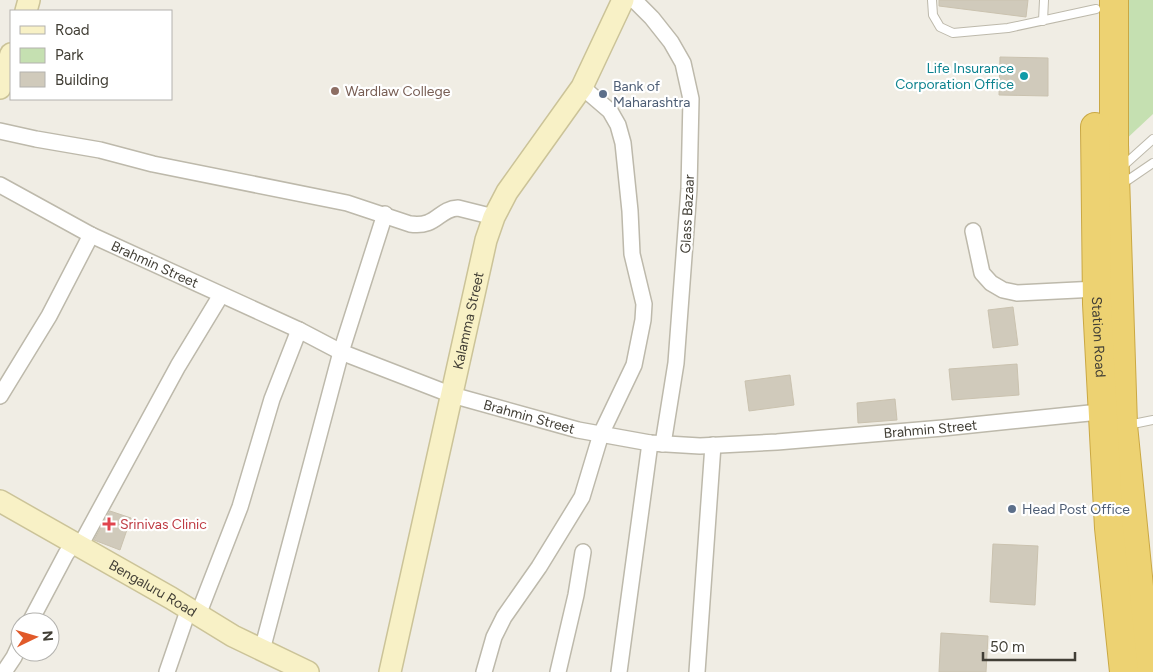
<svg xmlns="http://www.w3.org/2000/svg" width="1153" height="672" font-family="Figtree,sans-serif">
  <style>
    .green { fill: #c5e0b1 }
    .building { fill: #d0cabb; stroke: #cac2af }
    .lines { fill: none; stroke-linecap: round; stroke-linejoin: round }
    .lane-casing { stroke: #bdb9ab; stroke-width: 10 }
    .street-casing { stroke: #bdb9ab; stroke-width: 18 }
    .secondary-casing { stroke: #cbc398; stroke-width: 24 }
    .highway-casing { stroke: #caa843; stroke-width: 30 }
    .lane { stroke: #fff; stroke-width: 8 }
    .street { stroke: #fff; stroke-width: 15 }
    .secondary { stroke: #f8f1c6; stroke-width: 21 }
    .highway { stroke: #edd272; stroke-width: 28 }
    .culture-dot { fill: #0f9aa8; stroke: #fff; stroke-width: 2 }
    .education-dot { fill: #8d6e63; stroke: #fff; stroke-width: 2 }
    .service-dot { fill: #5c6f8a; stroke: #fff; stroke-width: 2 }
    .health-dot { fill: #e0444e; stroke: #fff; stroke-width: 2 }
    .labels { text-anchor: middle; stroke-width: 4.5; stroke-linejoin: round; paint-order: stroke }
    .culture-label { font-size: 14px; fill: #0d838f; stroke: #fff; text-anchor: end }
    .service-label { font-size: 14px; fill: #4e5e75; stroke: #fff; text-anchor: start }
    .education-label { font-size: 14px; fill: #785e54; stroke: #fff; text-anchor: start }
    .street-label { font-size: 14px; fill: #413e35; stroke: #fff }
    .health-label { font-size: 14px; fill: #be3a42; stroke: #fff; text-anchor: start }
  </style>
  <rect width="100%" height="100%" fill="#f0ede4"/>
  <path class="green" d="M1119 0H1153V114L1122 143Z"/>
  <path class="building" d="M939 0H1028L1026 17 939 6Z
    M1000 57 1048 58V96L999 95Z
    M1013 307 1018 345 993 348 988 310Z
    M1017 364 1019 395 952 400 949 369Z
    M790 375 794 405 749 411 745 381Z
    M895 399 897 420 858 423 857 403Z
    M110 511 131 518 120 550 94 540Z
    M993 544 1038 546 1035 605 990 602Z
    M941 633 988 636 986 672H939Z"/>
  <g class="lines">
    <defs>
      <path id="lane" d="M932 0 933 15 940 27 953 33 1008 28 1096 9
        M1043 21 1044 0
        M1123 166 1153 139
        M1121 179 1128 180 1153 163
        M1128 425 1153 420"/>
      <g id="street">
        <path d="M634 0 652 18 671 42 683 63 691 99 689 189 676 363 663 444"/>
        <path d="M0 131 36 139 100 150 153 164 347 203 410 224C437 228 438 209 458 208L494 217"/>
        <path id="s1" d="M0 185 91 235 299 330 341 352 452 395 578 430 650 443 700 446 777 442 943 428 1109 411"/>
        <path d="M973 231 982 273 991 283 1003 290 1017 293 1097 289"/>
        <path d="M0 396 49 316 91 235"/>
        <path d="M80 546 178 366 221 295"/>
        <path d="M198 615 240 507 272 399 299 330"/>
        <path d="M30 622 66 554 74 543"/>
        <path d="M262 650 341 352 385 214"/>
        <path d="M4 672 14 657 20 644"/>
        <path d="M167 672 189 608"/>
        <path d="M484 672 494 637 504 617 539 567 582 497 601 434 634 365 643 320 644 304 632 254 630 211 623 143 618 125 610 111 582 87"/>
        <path d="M558 672 576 595 583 552"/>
        <path d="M619 672 650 443"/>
        <path d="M697 672 713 445"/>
      </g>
      <g id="secondary">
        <path d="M26 11 29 0"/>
        <path d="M0 88 11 54"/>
        <path id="s2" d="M0 501 171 598 233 636 308 672"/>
        <path id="s3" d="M390 672 486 240 494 217 507 192 582 87 623 0"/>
      </g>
      <g id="highway">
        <path d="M1114 0V145L1123 425 1141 607 1149 672"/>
        <path id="s4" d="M1095 127 1097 304 1109 528 1124 672"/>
      </g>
    </defs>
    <use href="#lane" class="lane-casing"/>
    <use href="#street" class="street-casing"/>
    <use href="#secondary" class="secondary-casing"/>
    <use href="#highway" class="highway-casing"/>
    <use href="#lane" class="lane"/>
    <use href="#street" class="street"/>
    <use href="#secondary" class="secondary"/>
    <use href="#highway" class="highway"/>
  </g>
  <circle class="culture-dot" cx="1024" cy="76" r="5"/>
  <circle class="education-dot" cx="335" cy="91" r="5"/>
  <g class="service-dot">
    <circle cx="603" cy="94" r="5"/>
    <circle cx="1012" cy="509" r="5"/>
  </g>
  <path class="health-dot" d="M106.5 516.5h5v5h5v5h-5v5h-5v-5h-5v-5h5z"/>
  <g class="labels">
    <g class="culture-label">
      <text x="1014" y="73">Life Insurance<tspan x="1014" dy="16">Corporation Office</tspan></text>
    </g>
    <g class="service-label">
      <text x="613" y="91">Bank of<tspan x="613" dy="16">Maharashtra</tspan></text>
      <text x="1022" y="514">Head Post Office</text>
    </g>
    <g class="education-label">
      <text x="345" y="96">Wardlaw College</text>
    </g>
    <g class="street-label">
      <text transform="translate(687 214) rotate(-87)" y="5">Glass Bazaar</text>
      <text dy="5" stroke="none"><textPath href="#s1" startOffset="174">Brahmin Street</textPath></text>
      <text dy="5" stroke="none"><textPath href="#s3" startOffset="360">Kalamma Street</textPath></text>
      <text dy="5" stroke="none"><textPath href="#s4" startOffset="210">Station Road</textPath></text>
      <text dy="5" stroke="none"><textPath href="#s1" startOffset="579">Brahmin Street</textPath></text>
      <text dy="5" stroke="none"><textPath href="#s1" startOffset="984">Brahmin Street</textPath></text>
      <text dy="5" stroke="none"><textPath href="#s2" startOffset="176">Bengaluru Road</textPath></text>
    </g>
    <g class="health-label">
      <text x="120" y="529">Srinivas Clinic</text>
    </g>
  </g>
  <rect x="10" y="10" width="162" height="90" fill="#ffffff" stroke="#b3b2ae"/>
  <rect x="20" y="26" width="25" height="8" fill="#f8f1c6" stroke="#b3b2ae"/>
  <text x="55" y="35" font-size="15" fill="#413e35">Road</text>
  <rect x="20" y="48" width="25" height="15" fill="#c5e0b1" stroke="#b3b2ae"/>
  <text x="55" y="60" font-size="15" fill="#413e35">Park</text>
  <rect x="20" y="72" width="25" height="15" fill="#d0cabb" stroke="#b3b2ae"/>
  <text x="55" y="85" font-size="15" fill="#413e35">Building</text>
  <g transform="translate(35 637) rotate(85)"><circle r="24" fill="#ffffff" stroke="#b3b2ae"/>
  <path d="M0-4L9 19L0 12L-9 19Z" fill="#e15a2a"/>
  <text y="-8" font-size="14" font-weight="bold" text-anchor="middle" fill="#413e35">N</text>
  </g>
  <path d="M983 652v8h92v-8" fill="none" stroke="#413e35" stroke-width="2.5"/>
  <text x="990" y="652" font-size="15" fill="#413e35" stroke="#ffffff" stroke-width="4" paint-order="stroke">50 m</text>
</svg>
